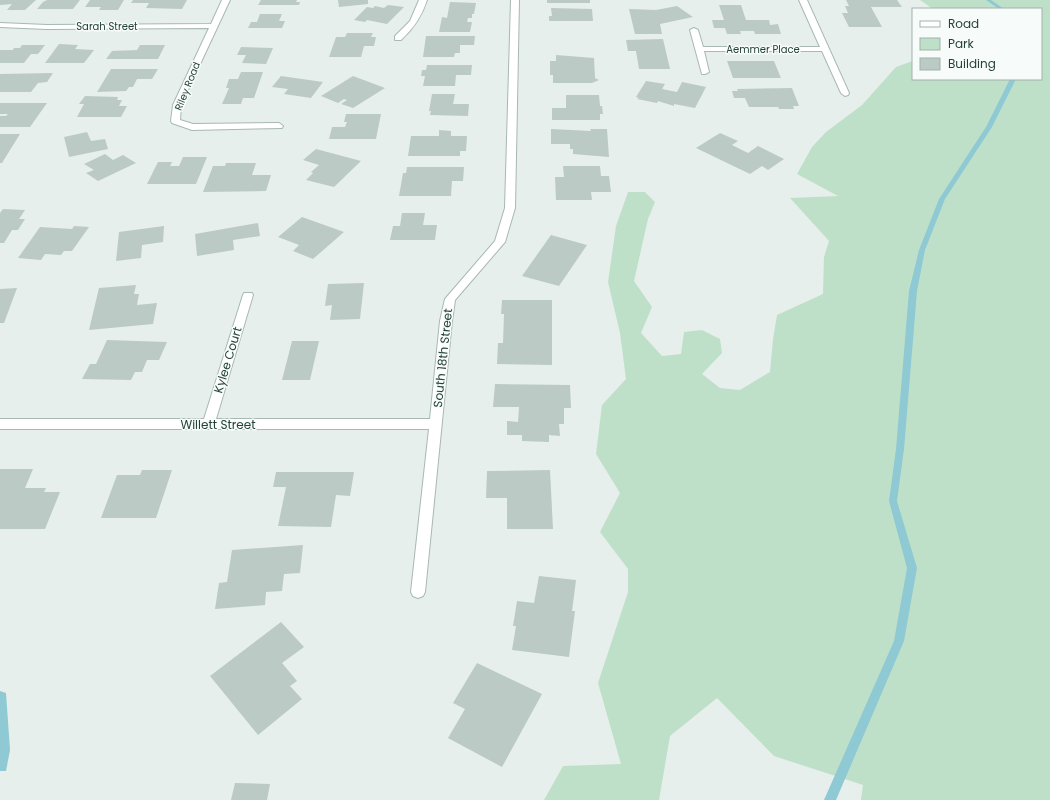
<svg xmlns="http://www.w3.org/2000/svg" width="1050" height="800" font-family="Poppins,sans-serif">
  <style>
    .green { fill: #bfe0c8 }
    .water { fill: #8ec9d4 }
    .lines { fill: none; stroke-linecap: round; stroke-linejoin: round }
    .stream { fill: #8ec9d4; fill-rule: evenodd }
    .building { fill: #bbcac4 }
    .service-casing { stroke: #a8b8b2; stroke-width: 2 }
    .minor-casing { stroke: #a8b8b2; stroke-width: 2 }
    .service { fill: #fff; fill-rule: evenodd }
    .minor { fill: #fff; fill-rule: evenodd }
    .labels { text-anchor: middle; stroke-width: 3; stroke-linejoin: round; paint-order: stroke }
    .far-street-label { font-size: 10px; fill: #24423a; stroke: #f7fbf9 }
    .street-label { font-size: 12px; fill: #24423a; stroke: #f7fbf9 }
  </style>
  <rect width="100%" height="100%" fill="#e6efeb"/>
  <path class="green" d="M920 0H1050V800H861L863 785 774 756 717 698 670 736 659 800H544L563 766 621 764 598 683 628 592V569L600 532 620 493 596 454 602 405 626 379 620 333 608 282 616 226 628 192H645L655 202 648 219 634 281 652 307 641 333 662 356 681 354 684 332 702 330 720 339 722 353 702 374 720 388 740 390 770 372 773 339 777 315 823 294 824 257 829 241 790 198 838 196 797 174 812 147 826 132 862 105 896 67 913 61V79H1041V9H933Z"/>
  <path class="water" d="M0 691 6 693 10 750 6 771H0Z"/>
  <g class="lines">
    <path class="stream" d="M986 0H991L1004 9H999Z
      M1010 79H1016L992 127 945 199 925 250 917 291 904 449 897 501 917 568 904 641 836 800H824L894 641 907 568 889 501 896 449 909 291 919 250 939 199 986 127Z"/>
  </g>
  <path class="building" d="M0 0H36L25 10H7L12 4 0 5Z
    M47 0H80L73 9H37L43 2Z
    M90 0H124L118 10H99L101 7H85Z
    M133 0H187L182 9 146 8 149 3H131Z
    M261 0H297L296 2H300L299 5H258Z
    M338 0H368V4L339 7Z
    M547 0H590V3H547Z
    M846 0H897L902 7H871L882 27H849L842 13H848L845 6H849Z
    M450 2 476 3 474 14H472V18H468L467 22H472L470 32H439L442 17 447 18Z
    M388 5 404 7 387 24 367 20 365 22 354 20 367 7 373 8 375 6 384 8Z
    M719 5H741L746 20H769L770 25 778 24 781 34H755L754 31H740L741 34H727L725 28H714L712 20H724Z
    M677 6 693 17 660 24 662 34H635L629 9 656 10Z
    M551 8 592 9 593 21H549V16H552Z
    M260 14H282L279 21H285L282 28H248L251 22H257Z
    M347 33H373L371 37H376L374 46H364L361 57H329L336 37H345Z
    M426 36H475L474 45H460V53H455L454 57H423Z
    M663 39 670 69H639L636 51H628L626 40Z
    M59 44 78 45 75 49 94 50 84 63H45Z
    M22 45H45L38 54H31L24 63H0V50H13L14 48H20Z
    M140 45H165L158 59H106L112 51 137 50Z
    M241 47 273 48 266 64 242 63 246 55H237Z
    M556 55 594 58 595 78 599 80 592 83H553V75H550V61H556Z
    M727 61H774L781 78H733Z
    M427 65H472L471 75H456L455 86H423L425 76H421L422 70H426Z
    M111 69H158L152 79H137L133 87H129L126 91 97 92Z
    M241 72H263L254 98H243L241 104H222L229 88H226L229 79H238Z
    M53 73 47 82 38 83 31 92H0V74Z
    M281 76 323 82 311 98 284 94 288 89 272 87Z
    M353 76 385 88 353 108 341 104 347 100 344 99 338 103 321 96Z
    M646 81 665 84 662 89 677 92 682 82 706 87 695 108 674 104V106L658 101 657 103 637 99 639 98 636 97Z
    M792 88 799 106H793L794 109H779L778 107H749L745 98H734L732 91H738L737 89Z
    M432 94H455L453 104H469L468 116 430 115 431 111H429Z
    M566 95H599L600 106H602L603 114H600V120H552V108H566Z
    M85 96 118 97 117 100H122L119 106H127L121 117H77L84 104H79Z
    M0 103H47L30 127H0V116H6L8 114H0Z
    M346 114H381L376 139H329L332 127H345L347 122H344Z
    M551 129 591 131 590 129H607L609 157 573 154V149H570V144H551Z
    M439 130 451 131V136H467L466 151H460V156H408L411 136H439Z
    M87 132 91 141 105 139 108 149 69 157 64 137Z
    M720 133 738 141 732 145 748 153 758 146 784 159 768 170 762 166 750 174 696 148Z
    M0 134H20L2 163H0Z
    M316 149 361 161 334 187 306 180 313 173 311 172 319 165 303 160Z
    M105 154 113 160 123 155 136 163 98 181 86 173 94 170 84 164Z
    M183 157H207L196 184H147L158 162H172L170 166H179Z
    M226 163H256L252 175H271L266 191 203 192 213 166H225Z
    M563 166H600L601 176H609L611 192H591L592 200H556L555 177H564Z
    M407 167H464L463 181H452L451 196H399L403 173H406Z
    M3 209 25 210 19 219H25L18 230H12L4 243H0V213Z
    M402 213H425L423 225H437L435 240H390L393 226H400Z
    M302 217 344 232 313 259 293 251 299 245 278 237Z
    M258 223 260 236 233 240 234 250 197 256 195 234Z
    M74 226 89 227 72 251H64L61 255 45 254 41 260 18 258 40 227 72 229Z
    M164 226 163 242 142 245 141 258 116 261 119 232Z
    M551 235 587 245 559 286 522 276Z
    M364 283 360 319 330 320 332 305 325 306 328 284Z
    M136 285 134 294H139L137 305 157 303 153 324 89 330 99 288Z
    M17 288 4 323H0V289Z
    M502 300H552V365L497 364 498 343H503L504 314H501Z
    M107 340 167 342 159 360H147L142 372H135L131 380 82 379 90 364H96Z
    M292 341H319L310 380H282Z
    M495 384 570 385 571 408H564V424H559L560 436 549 435V442L522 441V435H507V421L518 422 519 407H493Z
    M0 469H33L25 488H46L44 492H60L45 529H0Z
    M142 470H172L156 518H101L117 475H140Z
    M550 470 553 529H507V498H486L487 471Z
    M276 472H354L350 496 336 495 331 527 278 526 286 487H273Z
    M303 545 300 573 284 574 282 591 266 592 265 605 215 609 219 583 227 582 232 550Z
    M539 576 576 580 572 611H575L569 657 512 650 516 626H513L517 601 534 603Z
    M281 622 304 647 282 663 297 681 290 686 302 699 258 735 210 676Z
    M477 663 542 694 502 767 448 738 465 709 453 703Z
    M235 783 270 784 267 800H231Z"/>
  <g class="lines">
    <defs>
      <path id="service" d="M419 0H427C422 16 413 29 401 40H395V36L410 21Z"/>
      <path id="minor" d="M222 0H230L181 105 180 120 193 124 279 123 283 126 282 128 192 130 172 123 171 121 173 105 209 28 47 29 0 27V23L47 25 211 24Z
        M511 0H519L515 208 505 242 455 300 452 321 425 592 423 596 418 598 413 596 411 592 429 429H0V419H204L243 295 244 293H252L253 295 216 419H430L440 321 445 299 495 241 505 208Z
        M799 0H807L849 93 848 95 845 96 841 93 822 51H704L709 72 705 74H702L690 30 694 28 698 30 703 47H820Z"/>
    </defs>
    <use href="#service" class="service-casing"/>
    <use href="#minor" class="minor-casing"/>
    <use href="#service" class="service"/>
    <use href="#minor" class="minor"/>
  </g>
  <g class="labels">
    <g class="far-street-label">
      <text x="107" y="30">Sarah Street</text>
      <text x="763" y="53">Aemmer Place</text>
      <text transform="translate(187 86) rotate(-68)" y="4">Riley Road</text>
    </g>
    <g class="street-label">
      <text transform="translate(443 358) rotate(-84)" y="4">South 18th Street</text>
      <text transform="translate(228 360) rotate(-73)" y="4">Kylee Court</text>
      <text x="218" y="429">Willett Street</text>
    </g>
  </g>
  <rect x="912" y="8" width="130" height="72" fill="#f7fbf9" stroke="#a3b1ad"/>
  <rect x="920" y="21" width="20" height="6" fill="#ffffff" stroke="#a3b1ad"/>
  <text x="948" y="28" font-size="12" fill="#24423a">Road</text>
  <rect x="920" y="38" width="20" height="12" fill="#bfe0c8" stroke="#a3b1ad"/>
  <text x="948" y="48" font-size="12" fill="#24423a">Park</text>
  <rect x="920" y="58" width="20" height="12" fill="#bbcac4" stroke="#a3b1ad"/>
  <text x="948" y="68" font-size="12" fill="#24423a">Building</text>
</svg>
